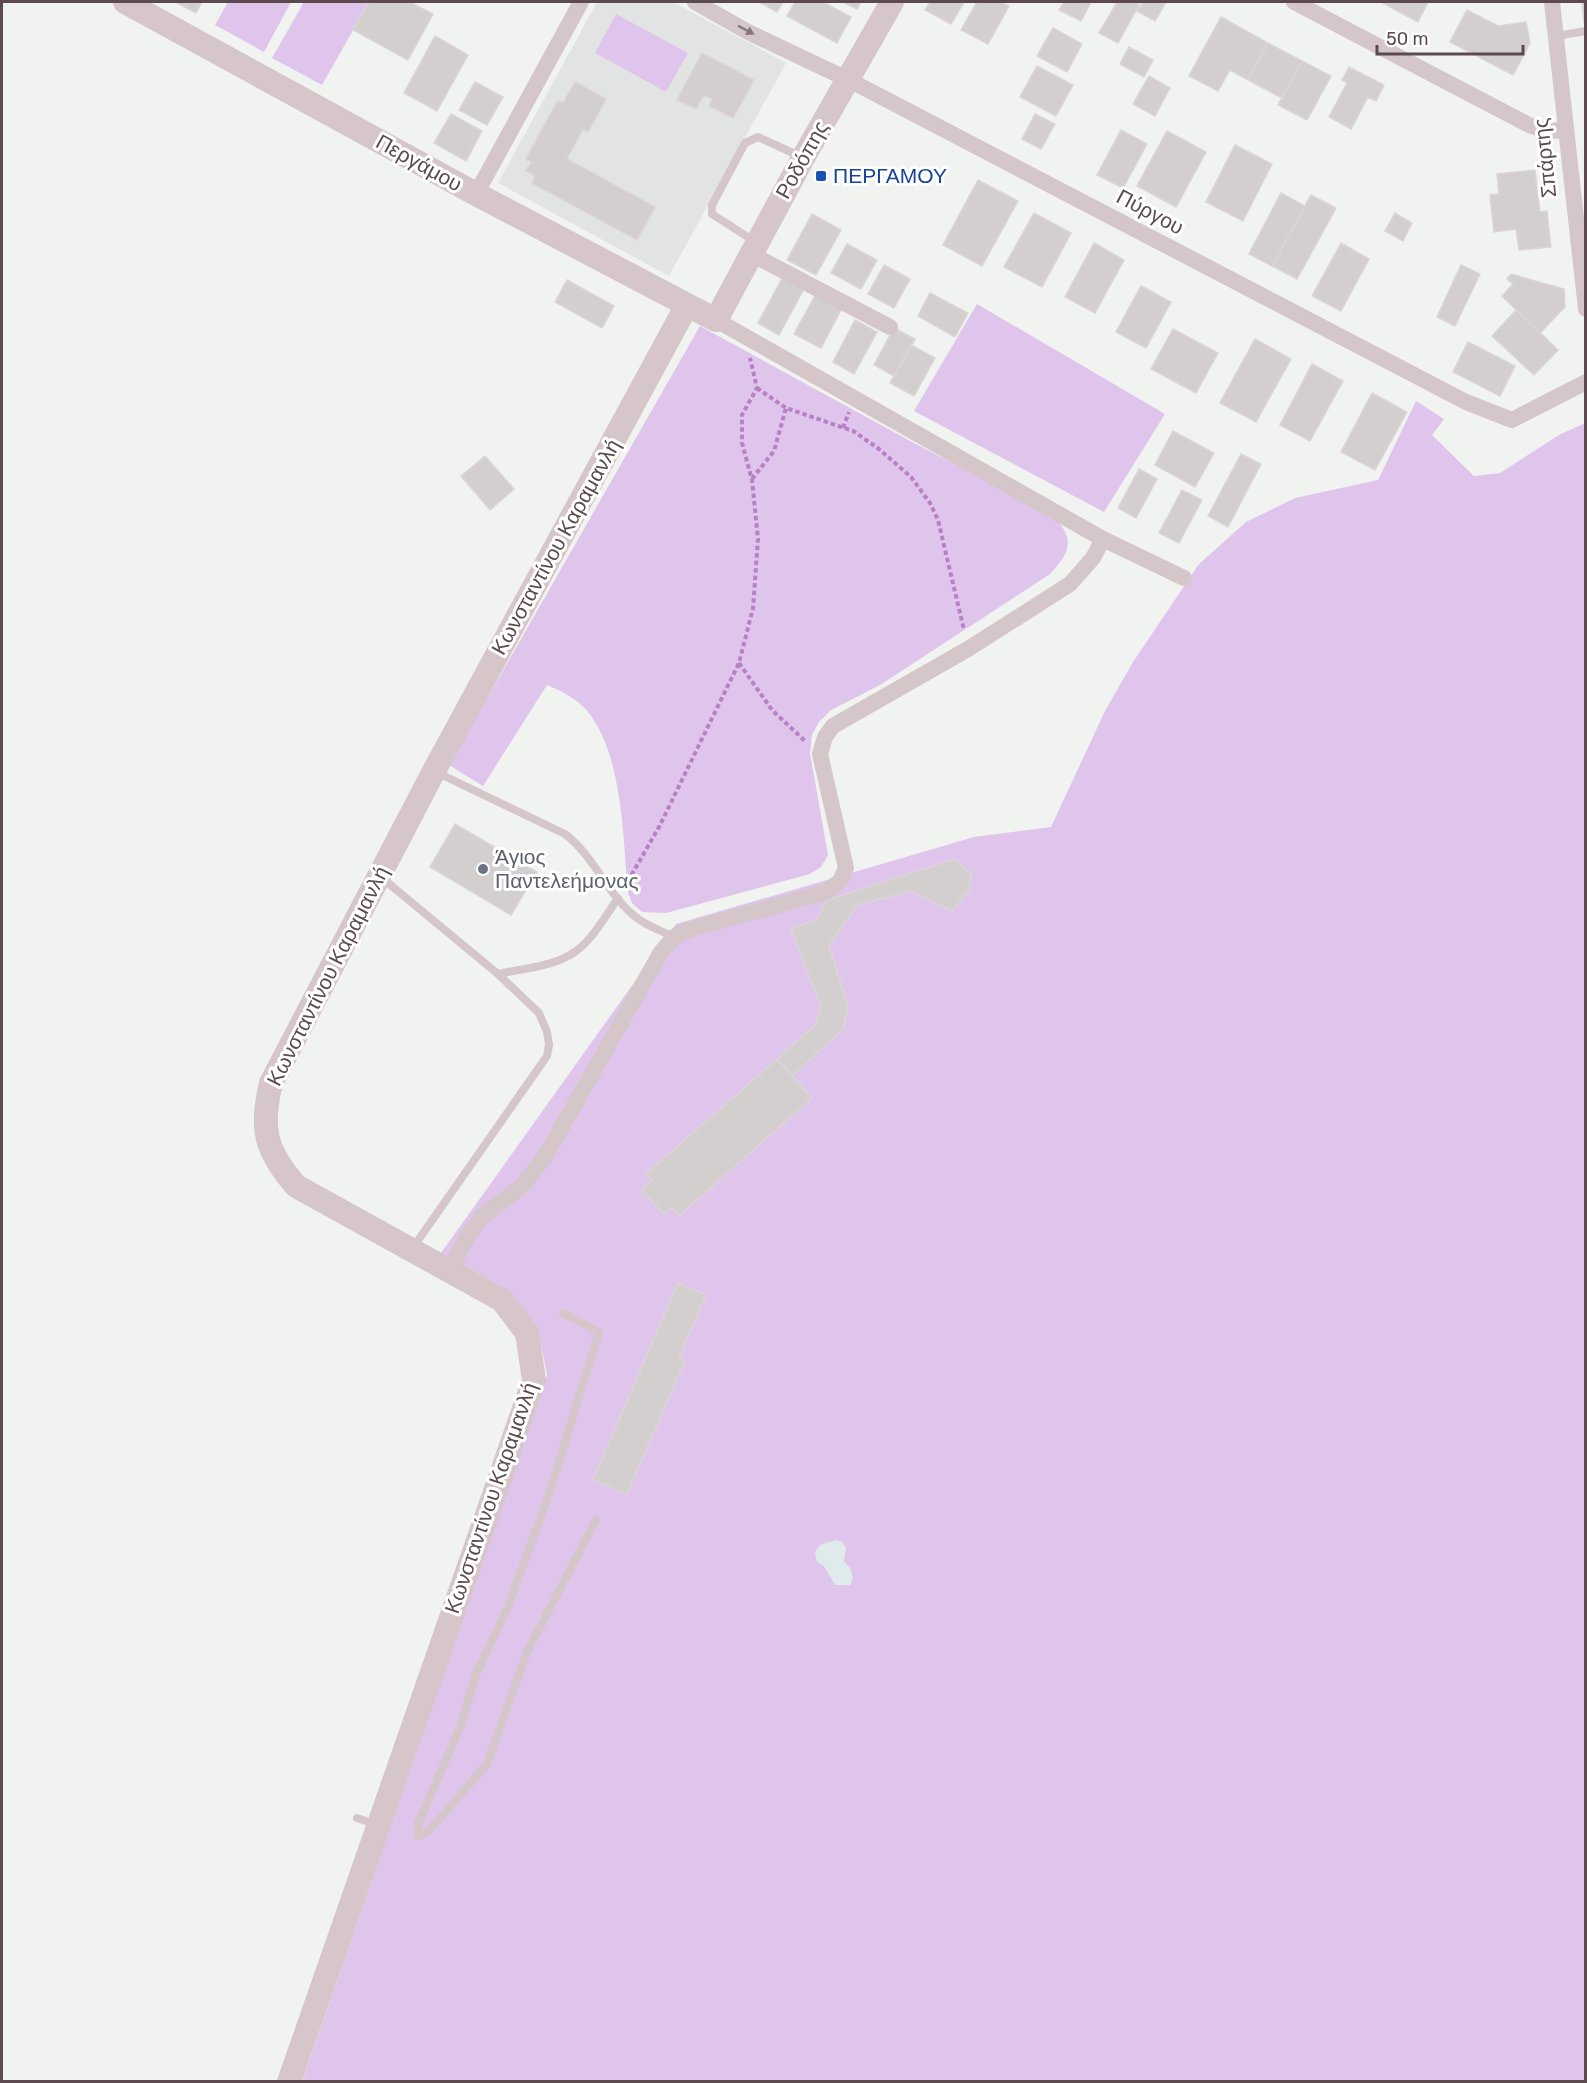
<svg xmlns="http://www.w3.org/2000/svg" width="1587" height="2083" font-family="Rubik,sans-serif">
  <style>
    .education { fill: #e2e4e3 }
    .green { fill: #dfc5eb }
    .sand { fill: #dfebeb }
    .building { fill: #d4cfcf; stroke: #dbd5d5; stroke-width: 1.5 }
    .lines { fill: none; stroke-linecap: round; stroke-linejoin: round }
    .path { stroke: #b880c5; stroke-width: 4; stroke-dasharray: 4.5 3; stroke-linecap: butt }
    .lane { stroke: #d4c6c9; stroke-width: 8 }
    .street { stroke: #d4c6c9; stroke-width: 16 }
    .secondary { stroke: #d7c6c9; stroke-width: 24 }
    .oneway { fill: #867579 }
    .transit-dot { fill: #1a4fb4; stroke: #fff; stroke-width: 2 }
    .worship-dot { fill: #6b7280; stroke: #fff; stroke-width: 2 }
    .labels { text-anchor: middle; stroke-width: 6; stroke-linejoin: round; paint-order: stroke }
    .street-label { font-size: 21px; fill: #5c4a4e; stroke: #fff }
    .transit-label { font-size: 21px; fill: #164399; stroke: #fff; text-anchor: start }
    .worship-label { font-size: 21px; fill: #5b616d; stroke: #fff; text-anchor: start }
  </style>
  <rect width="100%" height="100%" fill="#f1f3f1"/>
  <path class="education" d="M597 2H673L786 63 669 276 498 183Z"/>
  <path class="green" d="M228 2H291L264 52 215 25Z
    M304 2H369L322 85 272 58Z
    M616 14 688 53 666 92 595 53Z
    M977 304 1165 414 1104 512 914 411Z
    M700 326 914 443 1051 514C1075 537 1072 551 1050 574L880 685 831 710 819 722 812 735 810 753 828 855 821 867 810 874 666 913 642 912 632 903 628 893C623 839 623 758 589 713 579 700 562 691 547 685L483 786 449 765Z
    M1416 401 1444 419 1432 435 1474 476 1500 473 1559 435 1585 423V2081L302 2082 547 1375 538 1330 498 1284 441 1253 676 924 974 837 1051 827 1105 711 1133 662 1199 564 1246 522 1295 498 1378 480Z"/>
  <path class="sand" d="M836 1540 842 1542 846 1548 844 1561 850 1568 853 1578 850 1585H835L824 1566 817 1562 815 1552 820 1545Z"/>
  <path class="building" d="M175 2H202L196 13Z
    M369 2H410L433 14 408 60 353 30Z
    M759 2H783L777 12Z
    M795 2H823L851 17 837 43 787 16Z
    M843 2H861L857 9Z
    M930 2H964L951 24 925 10Z
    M977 2H1000L1009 6 988 44 961 30Z
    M1064 2H1091L1081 21 1059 10Z
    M1117 2 1140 3 1118 43 1099 33Z
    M1143 2H1166L1155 21 1137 11Z
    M1381 2H1428L1418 22Z
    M1582 2H1586V22H1584Z
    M1467 10 1498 26 1526 22 1530 43 1513 75 1450 42Z
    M1221 17 1268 43 1248 80 1230 70 1218 91 1189 76Z
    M1053 28 1082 44 1067 72 1037 56Z
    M435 36 468 55 437 111 404 93Z
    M1268 43 1302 61 1282 98 1248 80Z
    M1129 47 1153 60 1144 77 1120 64Z
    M702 53 754 80 733 118 709 106 712 99 704 95 696 109 677 100Z
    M1302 61 1331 76 1307 120 1278 105Z
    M1037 66 1073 85 1056 116 1020 97Z
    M1349 67 1384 85 1376 101 1368 97 1351 129 1329 117 1347 83 1342 80Z
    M1149 76 1170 88 1155 116 1133 104Z
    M475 82 503 97 487 125 459 110Z
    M575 82 606 99 588 132 583 129 567 159 655 207 637 240 532 183 535 176 526 171 531 162 526 159 558 100 563 103Z
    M451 114 482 131 466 161 434 143Z
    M1035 114 1055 124 1041 149 1022 139Z
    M1121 130 1147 144 1123 188 1097 175Z
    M1167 131 1206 152 1176 207 1137 186Z
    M1235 145 1272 164 1243 221 1206 202Z
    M1535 170 1540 212 1547 211 1551 247 1519 250 1516 229 1494 232 1490 195 1499 194 1497 174Z
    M978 180 1018 201 982 266 943 245Z
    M1281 193 1305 206 1272 266 1249 254Z
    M1311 195 1336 208 1297 279 1272 266Z
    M1034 213 1071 233 1042 287 1004 267Z
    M1395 213 1412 223 1403 241 1385 231Z
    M812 214 841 230 816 275 787 260Z
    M1094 243 1124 260 1095 313 1065 297Z
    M1341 243 1369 259 1341 311 1312 296Z
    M847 244 877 260 861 289 831 273Z
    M884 265 910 279 894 308 868 294Z
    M1461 265 1480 274 1455 326 1437 317Z
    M785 273 806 285 779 335 758 323Z
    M1511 274 1564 289 1565 307 1540 333 1502 296 1513 284 1507 279Z
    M567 280 614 306 602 328 555 302Z
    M1141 286 1171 302 1146 348 1116 332Z
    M930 293 968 313 955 337 918 316Z
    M816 294 842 308 821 348 794 334Z
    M1516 310 1558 350 1534 375 1492 336Z
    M855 320 877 332 854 374 833 362Z
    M894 328 915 339 894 376 874 365Z
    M1173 329 1218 353 1196 393 1151 369Z
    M1255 339 1291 359 1256 422 1220 403Z
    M1468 342 1515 366 1500 396 1453 372Z
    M911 345 935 358 914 396 890 383Z
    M1312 364 1343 381 1310 441 1280 425Z
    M1372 393 1407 412 1375 470 1341 452Z
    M1173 431 1214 453 1195 487 1155 465Z
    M1241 454 1261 464 1228 527 1208 516Z
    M485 456 514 489 490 510 461 476Z
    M1139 469 1157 479 1136 518 1118 508Z
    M1182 490 1202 500 1179 543 1159 533Z
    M455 824 537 872 511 915 430 867Z
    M955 859 971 874 969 890 952 911 912 891 857 905 829 946 848 1006 843 1029 792 1076 777 1059 815 1025 821 1007 791 929 817 919 827 900Z
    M777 1059 812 1098 679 1216 672 1208 664 1214 642 1190 652 1181 646 1174Z
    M678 1283 706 1295 679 1357 685 1360 627 1494 593 1480Z"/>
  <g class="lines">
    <path class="path" d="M757 388 786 408 853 431 879 449 911 477 930 503 938 520 964 630
      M843 428 849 412
      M752 479 774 451 786 408
      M739 663 772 710 806 742
      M624 888 659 827 739 663 753 608 758 539 752 480 742 443V415L757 388 750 358"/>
    <path class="lane" d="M1556 36 1586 31
      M757 243 712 214V205L745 143 758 137 802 157
      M436 772 565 834C595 857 607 895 637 918 647 926 662 931 674 937
      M382 878 498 974 539 1013 547 1032 549 1045 547 1056 412 1249
      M498 974C521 969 549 967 570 955 591 943 604 918 618 898
      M563 1313 599 1332 549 1494 507 1609 476 1674 460 1727 418 1824V1836L429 1831 487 1764 527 1652 596 1520
      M357 1818 378 1825"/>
    <path class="street" d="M695 2 748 32 849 80 1466 402 1512 420 1586 382
      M1294 2 1529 125 1546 131 1565 130
      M1552 2 1586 309
      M476 194 581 2
      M751 254 890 327
      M716 320 1103 539 1184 578
      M448 1273 469 1234 483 1216 522 1186 546 1155 661 952 674 937 688 930 826 892 840 881 846 868 820 754 825 737 833 726 968 649 1070 584 1093 558 1103 539"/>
    <path class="secondary" d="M125 2 476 194 716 320 803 158 892 2
      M289 2082 534 1380 527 1333 502 1300 296 1186C265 1150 260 1129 271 1083L434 771 687 305"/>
  </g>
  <defs><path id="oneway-solid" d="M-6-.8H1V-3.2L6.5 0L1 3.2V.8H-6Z" transform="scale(1.5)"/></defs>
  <use class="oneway" href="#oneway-solid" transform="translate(746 30) rotate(28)"/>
  <rect class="transit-dot" x="815" y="170" width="12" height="12" rx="3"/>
  <circle class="worship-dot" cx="483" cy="869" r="6"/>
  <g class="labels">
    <g class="street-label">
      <text transform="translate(1545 158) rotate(-96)" y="7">Σπάρτης</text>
      <text transform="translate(802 160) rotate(-61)" y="7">Ροδόπης</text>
      <text transform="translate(419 163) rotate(29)" y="7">Περγάμου</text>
      <text transform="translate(1150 212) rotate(28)" y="7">Πύργου</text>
      <text transform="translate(556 547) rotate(-61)" y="7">Κωνσταντίνου Καραμανλή</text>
      <text transform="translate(328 976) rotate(-63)" y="7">Κωνσταντίνου Καραμανλή</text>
      <text transform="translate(491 1498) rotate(-71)" y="7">Κωνσταντίνου Καραμανλή</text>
    </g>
    <g class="transit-label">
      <text x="833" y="183">ΠΕΡΓΑΜΟΥ</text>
    </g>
    <g class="worship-label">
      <text x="495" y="864">Άγιος<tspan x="495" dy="24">Παντελεήμονας</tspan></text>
    </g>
  </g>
  <rect width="1587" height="2083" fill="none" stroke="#5c4a4e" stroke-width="6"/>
  <path d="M1377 45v9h146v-9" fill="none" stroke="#5c4a4e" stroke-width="3"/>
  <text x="1386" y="45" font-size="18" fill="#5c4a4e" stroke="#ffffff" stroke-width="4.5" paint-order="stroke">50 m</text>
</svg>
